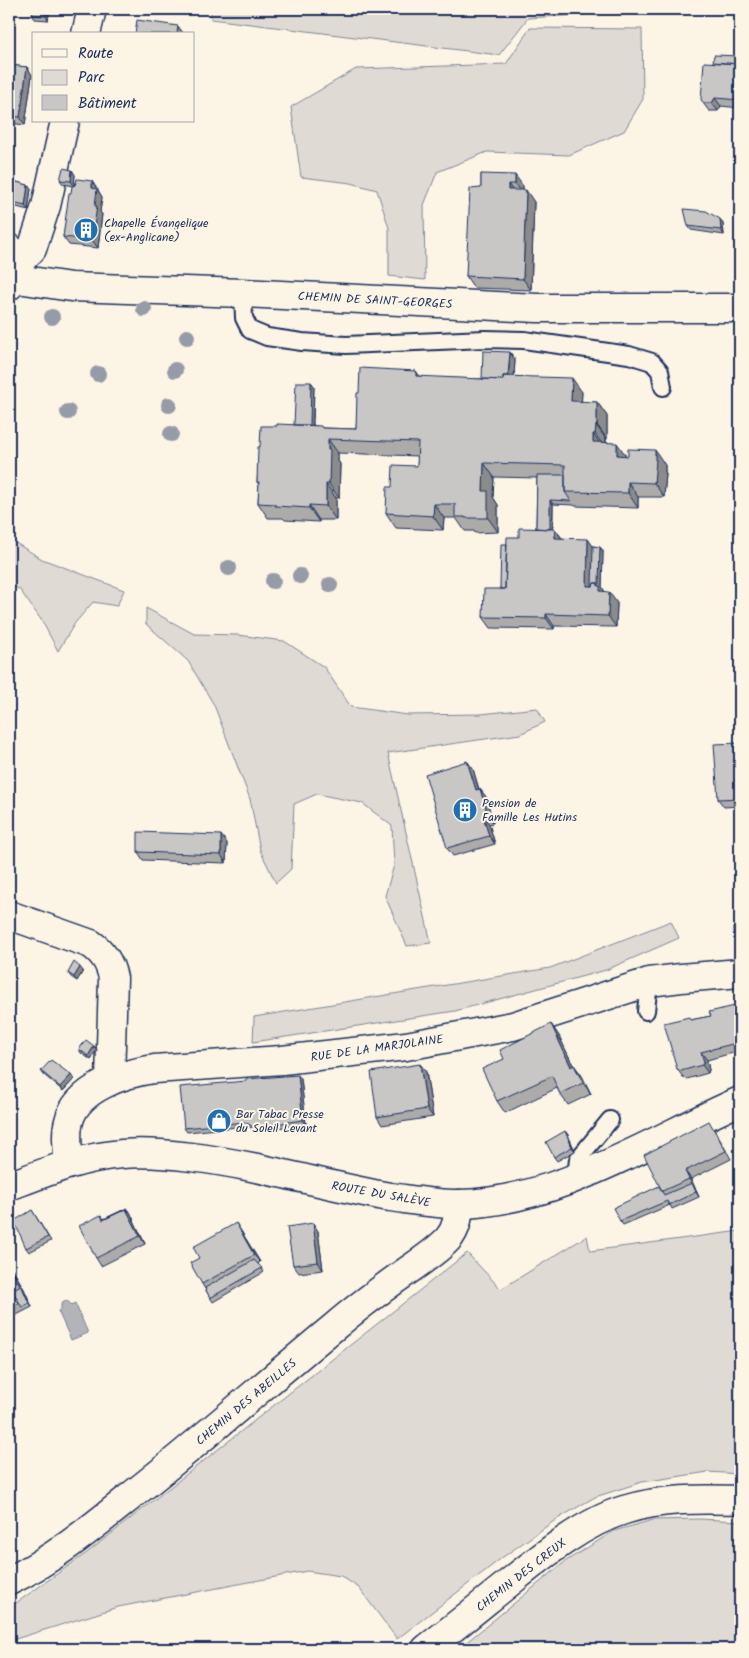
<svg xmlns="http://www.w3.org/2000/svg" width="749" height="1658" font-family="Kalam,sans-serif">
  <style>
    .green { fill: #dfdbd4; stroke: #7d8599 }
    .water { fill: #b2b4b8; stroke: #767f94 }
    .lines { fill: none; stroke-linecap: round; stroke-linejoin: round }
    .lane-casing { stroke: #1b2f5e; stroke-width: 20 }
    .street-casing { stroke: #1b2f5e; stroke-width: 31 }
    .secondary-casing { stroke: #1b2f5e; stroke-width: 31 }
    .lane { stroke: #fcf5e5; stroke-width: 16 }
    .street { stroke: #fcf5e5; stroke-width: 28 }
    .secondary { stroke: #fcf5e5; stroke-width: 28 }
    .tree { fill: #969ba8 }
    .wall { fill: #acabaa; stroke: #1b2f5e }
    .shaded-wall { fill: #8c8b8b; stroke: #1b2f5e }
    .building { fill: #c8c7c6; stroke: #1b2f5e }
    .labels { text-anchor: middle; stroke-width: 4; stroke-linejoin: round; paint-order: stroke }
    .poi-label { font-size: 12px; fill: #1b2f5e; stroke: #fcf5e5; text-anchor: start }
    .street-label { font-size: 12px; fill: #1b2f5e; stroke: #fcf5e5 }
  </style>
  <rect width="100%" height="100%" fill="#fcf5e5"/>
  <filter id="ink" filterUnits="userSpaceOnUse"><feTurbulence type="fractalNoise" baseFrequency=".02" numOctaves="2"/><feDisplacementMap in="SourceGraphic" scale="10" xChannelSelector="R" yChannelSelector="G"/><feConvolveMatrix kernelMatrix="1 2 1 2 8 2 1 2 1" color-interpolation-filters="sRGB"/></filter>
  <g filter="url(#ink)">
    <path class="green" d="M211 9H675L528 18 499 55 211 19Z
      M530 28 642 29 643 99 624 131 569 155 487 152 437 172 424 205 425 280 389 276V228L377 190 351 183 301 177 291 107 356 69 506 64Z
      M9 539 42 559 124 590 117 606 93 602 75 623 58 651 42 621 20 590 9 583Z
      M146 608 194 634 238 635 284 641 324 667 351 707 408 715 481 714 537 708 545 722 520 734 388 753 431 943 407 946 385 896 394 865 392 826 362 803 317 794 294 804 291 869 276 883 260 850 250 799 214 705 188 661 146 624Z
      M671 921 679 938 606 970 455 1011 253 1042 254 1017 550 968Z
      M740 1231V1474L708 1472 642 1482 595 1497 554 1521 503 1557 397 1639 359 1588 341 1576 307 1571 118 1607 9 1641V1608L88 1552 467 1253 501 1289 587 1236 590 1251Z
      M699 1519 740 1521V1649H458L566 1561 614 1531 653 1520Z"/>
    <path class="water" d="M65 1301H67L72 1305 75 1303 88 1333 71 1340 58 1311 61 1309V1304Z"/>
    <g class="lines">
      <defs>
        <path id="lane" d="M243 293 244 318 250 330 267 337 302 342 346 345 485 339 524 340 629 355 652 362 660 371 663 387
          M646 1011 649 982
          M576 1177 578 1159 610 1120"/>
        <path id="street" d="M86 34 92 9
          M13 268 32 249 46 206 65 121
          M11 278 71 287 243 293 537 308H740
          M9 915 91 944C104 953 110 963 113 978L110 1081
          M69 1164C68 1150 65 1134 69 1121 77 1088 125 1073 154 1069L282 1060 406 1046 513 1026 649 982 681 978 740 973
          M9 1581C56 1558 95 1525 136 1492 203 1439 267 1382 334 1327 356 1308 379 1291 403 1274 418 1263 435 1253 448 1239 457 1229 458 1217 459 1204"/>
        <path id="secondary" d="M9 248 13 268 9 286
          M9 1186C46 1172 82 1157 122 1154 145 1152 168 1154 191 1157 258 1165 323 1185 390 1197 413 1200 435 1204 458 1204 556 1203 653 1139 740 1101
          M426 1649C456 1626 485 1602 515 1578 546 1553 585 1522 624 1510 661 1498 701 1499 740 1500"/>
      </defs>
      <use href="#lane" class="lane-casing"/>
      <use href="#street" class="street-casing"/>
      <use href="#secondary" class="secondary-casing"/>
      <use href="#lane" class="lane"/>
      <use href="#street" class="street"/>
      <use href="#secondary" class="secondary"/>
    </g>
    <g class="tree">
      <circle cx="144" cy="309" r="8"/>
      <circle cx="52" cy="317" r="8"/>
      <circle cx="187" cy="337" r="8"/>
      <circle cx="175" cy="370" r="8"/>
      <circle cx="98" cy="374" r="8"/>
      <circle cx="169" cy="405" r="8"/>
      <circle cx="68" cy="412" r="8"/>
      <circle cx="171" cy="434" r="8"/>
      <circle cx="229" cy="568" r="8"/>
      <circle cx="300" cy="576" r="8"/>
      <circle cx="273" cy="581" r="8"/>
      <circle cx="330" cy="585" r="8"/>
    </g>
    <path class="wall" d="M33 9H50L48 20 35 19 32 15Z
      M740 56V108L721 106 718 111H709L703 103 713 62Z
      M9 65 27 67 32 75 25 125 9 123Z
      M72 170 75 175 74 186 63 184 60 180Z
      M481 174 523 186V190L534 202 531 290 474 288 466 276 481 188Z
      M9 180 28 185 31 189 28 210 9 205Z
      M98 189V190L102 197 100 212 102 214 98 248 69 245 63 237 71 193Z
      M720 219 723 224 724 235 691 230 688 226Z
      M510 352 515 360 514 376 582 392 581 402H597L607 416V439H606V442L626 456 665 465V472L666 474 664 497H638V508L575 506 574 505 553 504V529H555L562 538 593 546 600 547 603 551 602 587 605 592 617 603 616 627 554 626V629L491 628 483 617 500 589 507 544 536 528 537 478 494 477 493 497 498 505V532L475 533 474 531H465L456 518H444L443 530 396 528 386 513 392 487 417 466 418 456 338 453V461L340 464 339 498H336V520H319V522L285 520 283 518H268L258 503 259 485 257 482 260 447 277 426 294 425 311 382 314 386 313 425 323 428 356 429 359 393 416 371 420 377 482 379Z
      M740 743V806L724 807 718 799Z
      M467 761 473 769 479 789H480L486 797 493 823 489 824 495 844 453 856 447 848Z
      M227 843 226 863 143 860 138 852Z
      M83 971 77 981 71 977 68 973Z
      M739 1005 740 1007V1051L707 1060 709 1070 708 1073 687 1079 683 1077 677 1069 691 1020 711 1016Z
      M551 1024 559 1036 573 1065H574L582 1076 591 1094 568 1105 560 1094 557 1088 505 1113 497 1101 504 1059Z
      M94 1046 97 1050 91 1060 81 1053 79 1049Z
      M420 1064 426 1072 433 1117 382 1125 377 1117Z
      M41 1071 74 1079 63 1091 44 1075Z
      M301 1079 306 1124 256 1131 248 1126 187 1132 184 1128Z
      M714 1129 731 1159 691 1179 699 1197 672 1209 670 1205 623 1225 620 1221 659 1186Z
      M565 1131 568 1135 575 1151 557 1161 554 1157Z
      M127 1208 130 1212 145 1244 101 1266 96 1258 101 1215 104 1219Z
      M32 1210 51 1241 29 1252 26 1248Z
      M241 1231 260 1262 258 1264 264 1272 213 1302 202 1284 199 1258Z
      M318 1231 323 1270 299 1273 293 1265Z
      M9 1263 24 1289 32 1307 9 1319Z"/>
    <path class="shaded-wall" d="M47 9H50L48 20 46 16Z
      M178 26 184 34H177Z
      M27 67 32 75 25 125 20 117Z
      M715 98 721 106 718 111 712 103Z
      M72 170 75 175 74 186 71 181Z
      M515 175 523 186V196L515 184Z
      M92 181 102 197 100 212 102 214 98 248 92 240Z
      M508 184 516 195 508 190Z
      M28 185 31 189 28 210 25 206Z
      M526 190 534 202 531 290 523 279Z
      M720 219 723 224 724 235 721 230Z
      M510 352 515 360 513 394 508 386Z
      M416 371 426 385 416 376Z
      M572 378 582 392 581 416 571 401Z
      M311 382 314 386 312 439 309 435Z
      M597 402 607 416V439L597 425Z
      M596 425 606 439 605 448 595 434Z
      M593 434 603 448 593 442Z
      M328 439 338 453V461L340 464 339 498 329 484Z
      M617 443 627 457 617 455Z
      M655 450 665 465V472L666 474 664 497 654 483Z
      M484 463 494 477 493 497 498 505V532L488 518 483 491Z
      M628 482 638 497V508L628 493Z
      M326 484 336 498V520L326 506Z
      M550 500 553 504 552 540 549 536Z
      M434 504 444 518 443 530 433 516Z
      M309 505 319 520V522L309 508Z
      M555 529 563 540 555 538Z
      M588 539 596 550 595 593 587 586Z
      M600 547 603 551 602 587 608 597 601 593 598 586Z
      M609 592 617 603 616 627 608 616Z
      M546 614 554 626V629L546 618Z
      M467 761 473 769 481 798 476 790Z
      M480 789 486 797 493 823 488 815Z
      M483 816 489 824 495 844 489 836Z
      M221 835 227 843 226 863 221 855Z
      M12 941 15 945 9 953V945Z
      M80 967 83 971 77 981 74 977Z
      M551 1024 559 1036 579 1078 571 1067Z
      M94 1046 97 1050 91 1060 88 1056Z
      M701 1052 707 1060 709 1070 708 1073 702 1065Z
      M420 1064 426 1072 433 1117 427 1109Z
      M574 1065 582 1076 591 1094 583 1083Z
      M71 1075 74 1079 63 1091 60 1087Z
      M298 1075 301 1079 306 1124 303 1120Z
      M565 1131 568 1135 575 1151 572 1147Z
      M685 1171 691 1179 699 1197 696 1192Z
      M127 1208 130 1212 145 1244 140 1236 126 1209Z
      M236 1223 241 1231 260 1262 254 1255Z
      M313 1223 318 1231 323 1270 318 1262Z
      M9 1263 24 1289 32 1307 9 1265Z"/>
    <path class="building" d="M33 9H47L46 16 32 15Z
      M137 20 178 26 177 34H135Z
      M714 55 740 56V64L713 62Z
      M704 62 740 64V100L715 98 712 103H703L701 99Z
      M9 65 27 67 20 117 9 116Z
      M63 168 72 170 71 181 60 180Z
      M481 174 515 175V184H508V190H526L523 279 466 276 470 189 481 188Z
      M77 179 92 181V188L97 189 95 206H97L92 240 63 237 69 193H71L72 186 75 185Z
      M9 180 28 185 25 206 9 202Z
      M684 209 706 211 720 219 721 230 688 226Z
      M483 351 510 352 508 376H503V380L482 379Z
      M360 368 416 371V376L503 380V376L572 378 571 401 597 402V425H596L595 434H593V442L617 443V455L628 456V449L655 450V460H656L654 483 628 482V493L565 492V465L484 463 483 491H488V518H465V517H455V504H434L433 516 386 513 387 487H392L393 465 417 466 418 442 328 439V450H330L329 484H326V506L309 505V508L275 506V504L258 503 259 482H257L258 447H260L261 426H277V424L321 426 322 428 356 429 357 393H359Z
      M296 382H311L310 425H294Z
      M537 475H565V492L571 501 550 500V529L536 528Z
      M519 528 555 529V538L588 539 587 586H593L594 583H598V586H600V591L609 592 608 616 546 614V618L483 617 484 589H505L507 537H519Z
      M501 544H507L505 589H500Z
      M593 546 600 547 599 584 598 583H594L593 586H592Z
      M740 743V798L718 799 714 744Z
      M467 761 476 790 480 789 488 815 483 816 489 836 447 848 425 774Z
      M138 832 221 835V855L138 852Z
      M9 937 12 941 9 945Z
      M74 962 80 967 74 977 68 973Z
      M739 1005 740 1011V1042L701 1052 704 1062 702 1065 681 1071 677 1069 664 1023 689 1017 690 1020 711 1016 709 1012Z
      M551 1024 571 1067 574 1065 583 1083 560 1094 552 1076 497 1101 482 1069 504 1059 500 1050Z
      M86 1040 94 1046 88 1056 79 1049Z
      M51 1060 71 1075 60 1087 41 1071Z
      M420 1064 427 1109 377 1117 371 1072Z
      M298 1075 303 1120 253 1127 245 1122 184 1128 180 1087 246 1081V1079Z
      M709 1121 726 1151 685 1171 689 1179 662 1191 644 1155Z
      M565 1131 572 1147 554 1157 546 1142Z
      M692 1183 696 1192 669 1205 667 1201 620 1221 613 1208 659 1186 664 1195Z
      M127 1208 129 1212 126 1209 104 1219Z
      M126 1209 140 1236 96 1258 79 1226 101 1215 103 1220Z
      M32 1210 48 1237 26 1248 14 1221Z
      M236 1223 254 1255 202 1284 190 1263 199 1258 193 1247Z
      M313 1223 318 1262 293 1265 287 1227Z
      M254 1260 262 1268 210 1298 205 1288Z
      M9 1265 18 1281 10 1286 19 1303 9 1309Z
      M21 1285 29 1303 22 1307 12 1290Z"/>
  </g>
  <defs>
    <symbol id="building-disc" viewBox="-11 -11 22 22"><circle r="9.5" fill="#1f6fb2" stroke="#fcf5e5"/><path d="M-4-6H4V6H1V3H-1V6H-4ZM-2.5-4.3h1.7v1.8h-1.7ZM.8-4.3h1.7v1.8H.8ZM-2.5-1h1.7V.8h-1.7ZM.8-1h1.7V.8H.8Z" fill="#fff"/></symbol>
    <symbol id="shop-disc" viewBox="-11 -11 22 22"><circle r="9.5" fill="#1f6fb2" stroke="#fcf5e5"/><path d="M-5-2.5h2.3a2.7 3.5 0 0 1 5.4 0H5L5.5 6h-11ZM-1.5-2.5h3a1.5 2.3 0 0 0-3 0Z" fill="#fff"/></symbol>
  </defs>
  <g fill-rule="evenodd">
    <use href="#building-disc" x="72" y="216" width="28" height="28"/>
    <use href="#building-disc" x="451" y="796" width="28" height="28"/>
    <use href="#shop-disc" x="205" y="1107" width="28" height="28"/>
  </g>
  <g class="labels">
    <g class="poi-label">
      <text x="104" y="227">Chapelle Évangelique<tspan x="104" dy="14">(ex-Anglicane)</tspan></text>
      <text x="482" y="807">Pension de<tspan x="482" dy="14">Famille Les Hutins</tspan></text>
      <text x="236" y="1118">Bar Tabac Presse<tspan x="236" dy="14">du Soleil Levant</tspan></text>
    </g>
    <g class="street-label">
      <text transform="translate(375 300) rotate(3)" y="4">CHEMIN DE SAINT-GEORGES</text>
      <text transform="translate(377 1048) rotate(-8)" y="4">RUE DE LA MARJOLAINE</text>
      <text transform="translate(381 1194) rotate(10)" y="4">ROUTE DU SALÈVE</text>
      <text transform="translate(246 1402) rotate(-40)" y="4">CHEMIN DES ABEILLES</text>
      <text transform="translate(521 1575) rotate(-38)" y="4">CHEMIN DES CREUX</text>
    </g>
  </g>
  <rect width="749" height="1658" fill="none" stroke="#fcf5e5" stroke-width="30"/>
  <rect x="15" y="15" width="719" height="1628" fill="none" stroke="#1b2f5e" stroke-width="2" filter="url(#ink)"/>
  <rect x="32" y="32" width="162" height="90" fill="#fcf5e5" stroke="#a2a6af"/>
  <rect x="42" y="49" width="25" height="8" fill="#fcf5e5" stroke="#a2a6af"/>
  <text x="78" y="58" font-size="15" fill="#1b2f5e">Route</text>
  <rect x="42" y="70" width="25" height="15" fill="#dfdbd4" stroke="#a2a6af"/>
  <text x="78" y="82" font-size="15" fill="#1b2f5e">Parc</text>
  <rect x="42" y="95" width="25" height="15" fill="#c8c7c6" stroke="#a2a6af"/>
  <text x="78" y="108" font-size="15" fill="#1b2f5e">Bâtiment</text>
</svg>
